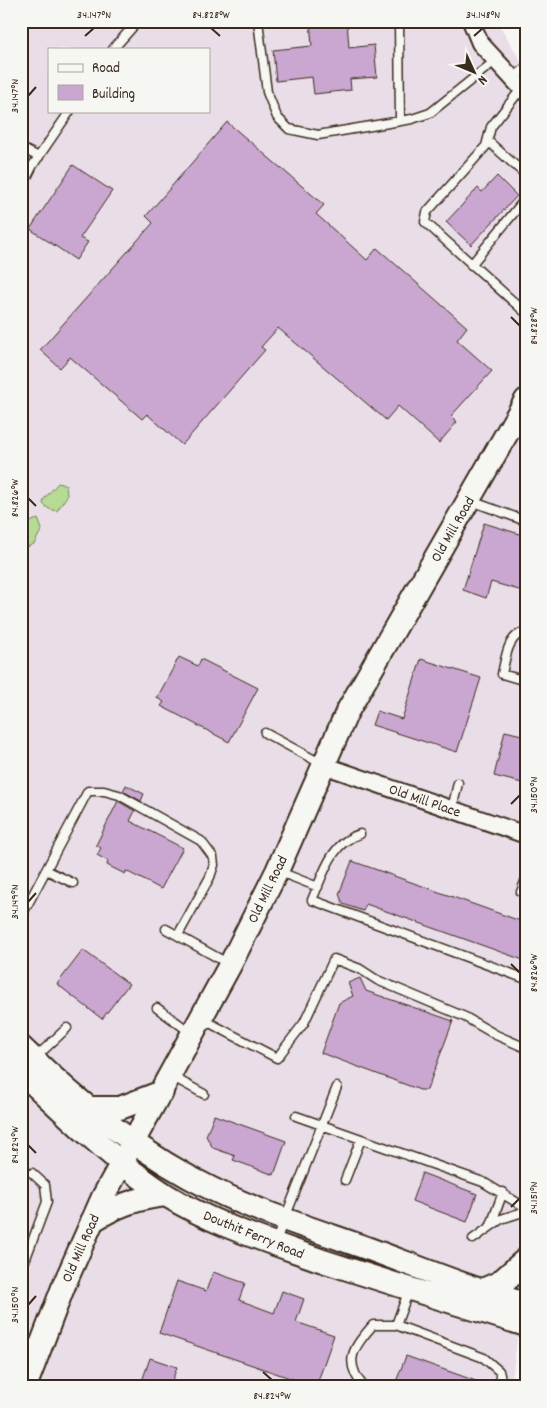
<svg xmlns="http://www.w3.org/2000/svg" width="547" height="1408" font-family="Dekko,sans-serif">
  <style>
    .built { fill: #e9dee8; fill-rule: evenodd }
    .green { fill: #b6db95; stroke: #78825a }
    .building { fill: #caa7d0; stroke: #3b2a1e }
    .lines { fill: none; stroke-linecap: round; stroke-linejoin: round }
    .lane-casing { stroke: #3b2a1e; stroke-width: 11 }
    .street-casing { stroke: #3b2a1e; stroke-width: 20 }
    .secondary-casing { stroke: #3b2a1e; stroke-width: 26 }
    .primary-casing { stroke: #3b2a1e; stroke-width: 29 }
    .lane { stroke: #f6f6f2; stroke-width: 8 }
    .street { stroke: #f6f6f2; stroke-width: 16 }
    .secondary { stroke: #f6f6f2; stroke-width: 22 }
    .primary { stroke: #f6f6f2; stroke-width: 25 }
    .ticks { fill: none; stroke: #3b2a1e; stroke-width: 2 }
    .labels { text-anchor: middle; stroke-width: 4.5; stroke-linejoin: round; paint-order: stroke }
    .street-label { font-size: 15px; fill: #3b2a1e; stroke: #f6f6f2 }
    .neatline { fill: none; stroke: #3b2a1e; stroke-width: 2 }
    .ticks-label { font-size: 12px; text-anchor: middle; fill: #3b2a1e }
  </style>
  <rect width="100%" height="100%" fill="#f6f6f2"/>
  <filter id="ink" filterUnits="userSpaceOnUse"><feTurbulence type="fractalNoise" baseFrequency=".02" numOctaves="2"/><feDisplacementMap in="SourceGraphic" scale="10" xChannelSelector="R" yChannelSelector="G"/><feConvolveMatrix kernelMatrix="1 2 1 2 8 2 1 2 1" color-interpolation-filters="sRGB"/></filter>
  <g filter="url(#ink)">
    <path class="built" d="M21 21H497L526 70V1271L511 1387H21ZM49 49H209V111H49Z"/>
    <path class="green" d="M58 483 66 485 67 496 57 511 49 509 43 504 44 499Z
      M38 519 42 529 34 544 27 547 21 545V532L32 521Z"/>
    <path class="building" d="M310 21H347L349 48 374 45 377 77 350 79 351 90 314 94 312 77 276 81 273 50 312 46Z
      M227 122 324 205 316 214 367 260 377 248 467 327 457 340 492 371 451 416 457 422 439 443 398 406 386 420 278 328 261 347 265 350 182 445 147 414 142 419 70 357 60 368 40 350 153 223 146 216Z
      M73 165 112 191 80 238 88 242 76 260 30 229Z
      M497 176 517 196 471 245 446 222 478 188 482 192Z
      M484 523 526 536V592L491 582 486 598 463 590Z
      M179 657 198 666 201 659 258 688 229 742 161 706 164 702 157 698Z
      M421 659 481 678 457 752 372 725 377 711 402 719Z
      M505 731 526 736V784L494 776Z
      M126 785 144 794 141 801 123 791Z
      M118 801 135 811 130 821 183 848 161 889 126 871 125 874 107 865 108 861 97 855 101 848 96 845Z
      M352 861 526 923V961L366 904 363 911 343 904 339 894Z
      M83 950 129 984 102 1019 57 984Z
      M360 978 366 991 453 1021 427 1090H420L321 1053 339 1003 353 996 348 983Z
      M214 1115 286 1141 274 1175 233 1160 235 1156 213 1148 206 1136Z
      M422 1173 477 1194 467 1222 412 1201Z
      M213 1272 245 1283 239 1300 274 1313 282 1291 304 1299 296 1322 334 1335 316 1387 159 1333 177 1281 206 1291Z
      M406 1356 487 1385V1387H394Z
      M150 1358 177 1367 170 1387H140Z"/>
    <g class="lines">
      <defs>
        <path id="lane" d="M258 21 267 92 277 117 289 129 318 135 412 119 430 113 496 60
          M399 21 400 120
          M113 49 138 21
          M512 80 526 67
          M521 89 491 127 486 146 427 212 425 222 526 313
          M488 141 526 175
          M21 148 39 157
          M21 189 33 165 70 111
          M471 265 526 198
          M471 501 526 521
          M526 631C507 636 506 657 502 674L526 681
          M265 733 322 764
          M452 809 458 783
          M360 834C331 842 323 875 312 900L526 979
          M280 872 318 887
          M73 883 46 870 88 791H104L119 795 201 841 213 857 214 865 210 877 178 935
          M521 892 526 879
          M21 917 46 870
          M166 929 229 964
          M157 1008 190 1032
          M202 1019 277 1058 304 1023 334 959 360 969 377 980 465 1017 496 1035 526 1048
          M35 1058 67 1028
          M171 1076 204 1094
          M296 1116 483 1182 526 1208
          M345 1180 361 1139
          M491 1225 503 1192
          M473 1239 501 1219 526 1211
          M275 1243 337 1087
          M21 1271 47 1202 45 1185 32 1173
          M396 1325 409 1290
          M21 1340 38 1347
          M364 1387C342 1361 354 1347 373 1325H396L484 1358 499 1371 503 1387"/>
        <path id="street" d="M471 21 480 43 526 93
          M323 765 526 835"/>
        <path id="secondary" d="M21 1047C77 1102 142 1155 212 1189 263 1214 319 1231 372 1250 423 1269 474 1290 526 1304
          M21 1072C67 1115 113 1161 166 1195 214 1225 270 1242 323 1261 390 1283 458 1304 526 1325
          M88 1108H120L162 1092
          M92 1221C116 1206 137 1198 166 1195
          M25 1387 64 1285 103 1197 230 965 277 871 347 712 526 400"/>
        <path id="primary" d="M484 1291 500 1284 526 1261"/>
      </defs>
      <use href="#lane" class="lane-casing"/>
      <use href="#street" class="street-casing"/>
      <use href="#secondary" class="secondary-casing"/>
      <use href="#primary" class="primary-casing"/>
      <use href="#lane" class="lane"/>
      <use href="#street" class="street"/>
      <use href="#secondary" class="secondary"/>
      <use href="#primary" class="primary"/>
    </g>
  </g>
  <path class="ticks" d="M211 28 220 36M85 36 94 28M474 36 483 28M28 96 36 87M511 317 520 326M28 498 36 506M511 804 520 795M28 902 36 893M511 964 520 973M28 1145 36 1153M511 1207 520 1198M28 1305 36 1296M263 1372 272 1380"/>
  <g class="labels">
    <g class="street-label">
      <text transform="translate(452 529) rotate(-60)" y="5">Old Mill Road</text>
      <text transform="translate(425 800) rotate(19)" y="5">Old Mill Place</text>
      <text transform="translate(267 889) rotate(-64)" y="5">Old Mill Road</text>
      <text transform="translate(254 1234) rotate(22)" y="5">Douthit Ferry Road</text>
      <text transform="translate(80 1248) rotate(-66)" y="5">Old Mill Road</text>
    </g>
  </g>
  <rect width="547" height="1408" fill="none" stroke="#f6f6f2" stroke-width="55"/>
  <rect x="48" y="48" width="162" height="65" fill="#f6f6f2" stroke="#aba49d"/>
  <rect x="58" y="64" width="25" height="8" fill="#f6f6f2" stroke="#aba49d"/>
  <text x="92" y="72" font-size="15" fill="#3b2a1e">Road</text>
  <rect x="58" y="85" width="25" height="15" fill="#caa7d0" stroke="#aba49d"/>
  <text x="92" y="98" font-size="15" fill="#3b2a1e">Building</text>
  <g transform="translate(474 72) rotate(134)" stroke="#f6f6f2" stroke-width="4" paint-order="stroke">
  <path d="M0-4L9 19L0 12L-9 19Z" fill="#3b2a1e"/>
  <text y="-8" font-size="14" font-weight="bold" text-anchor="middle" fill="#3b2a1e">N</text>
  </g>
  <rect x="28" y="28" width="492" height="1352" class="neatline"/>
  <g class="ticks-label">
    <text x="94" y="18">34.147°N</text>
    <text x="211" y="18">84.828°W</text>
    <text x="483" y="18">34.148°N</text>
    <text transform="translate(14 96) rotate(-90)" y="4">34.147°N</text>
    <text transform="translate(533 326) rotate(-90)" y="4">84.828°W</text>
    <text transform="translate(14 498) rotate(-90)" y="4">84.826°W</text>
    <text transform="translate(533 795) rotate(-90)" y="4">34.150°N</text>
    <text transform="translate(14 902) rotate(-90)" y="4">34.149°N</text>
    <text transform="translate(533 973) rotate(-90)" y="4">84.826°W</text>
    <text transform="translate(14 1145) rotate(-90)" y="4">84.824°W</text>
    <text transform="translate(533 1198) rotate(-90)" y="4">34.151°N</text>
    <text transform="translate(14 1305) rotate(-90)" y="4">34.150°N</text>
    <text x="272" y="1399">84.824°W</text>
  </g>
</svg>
